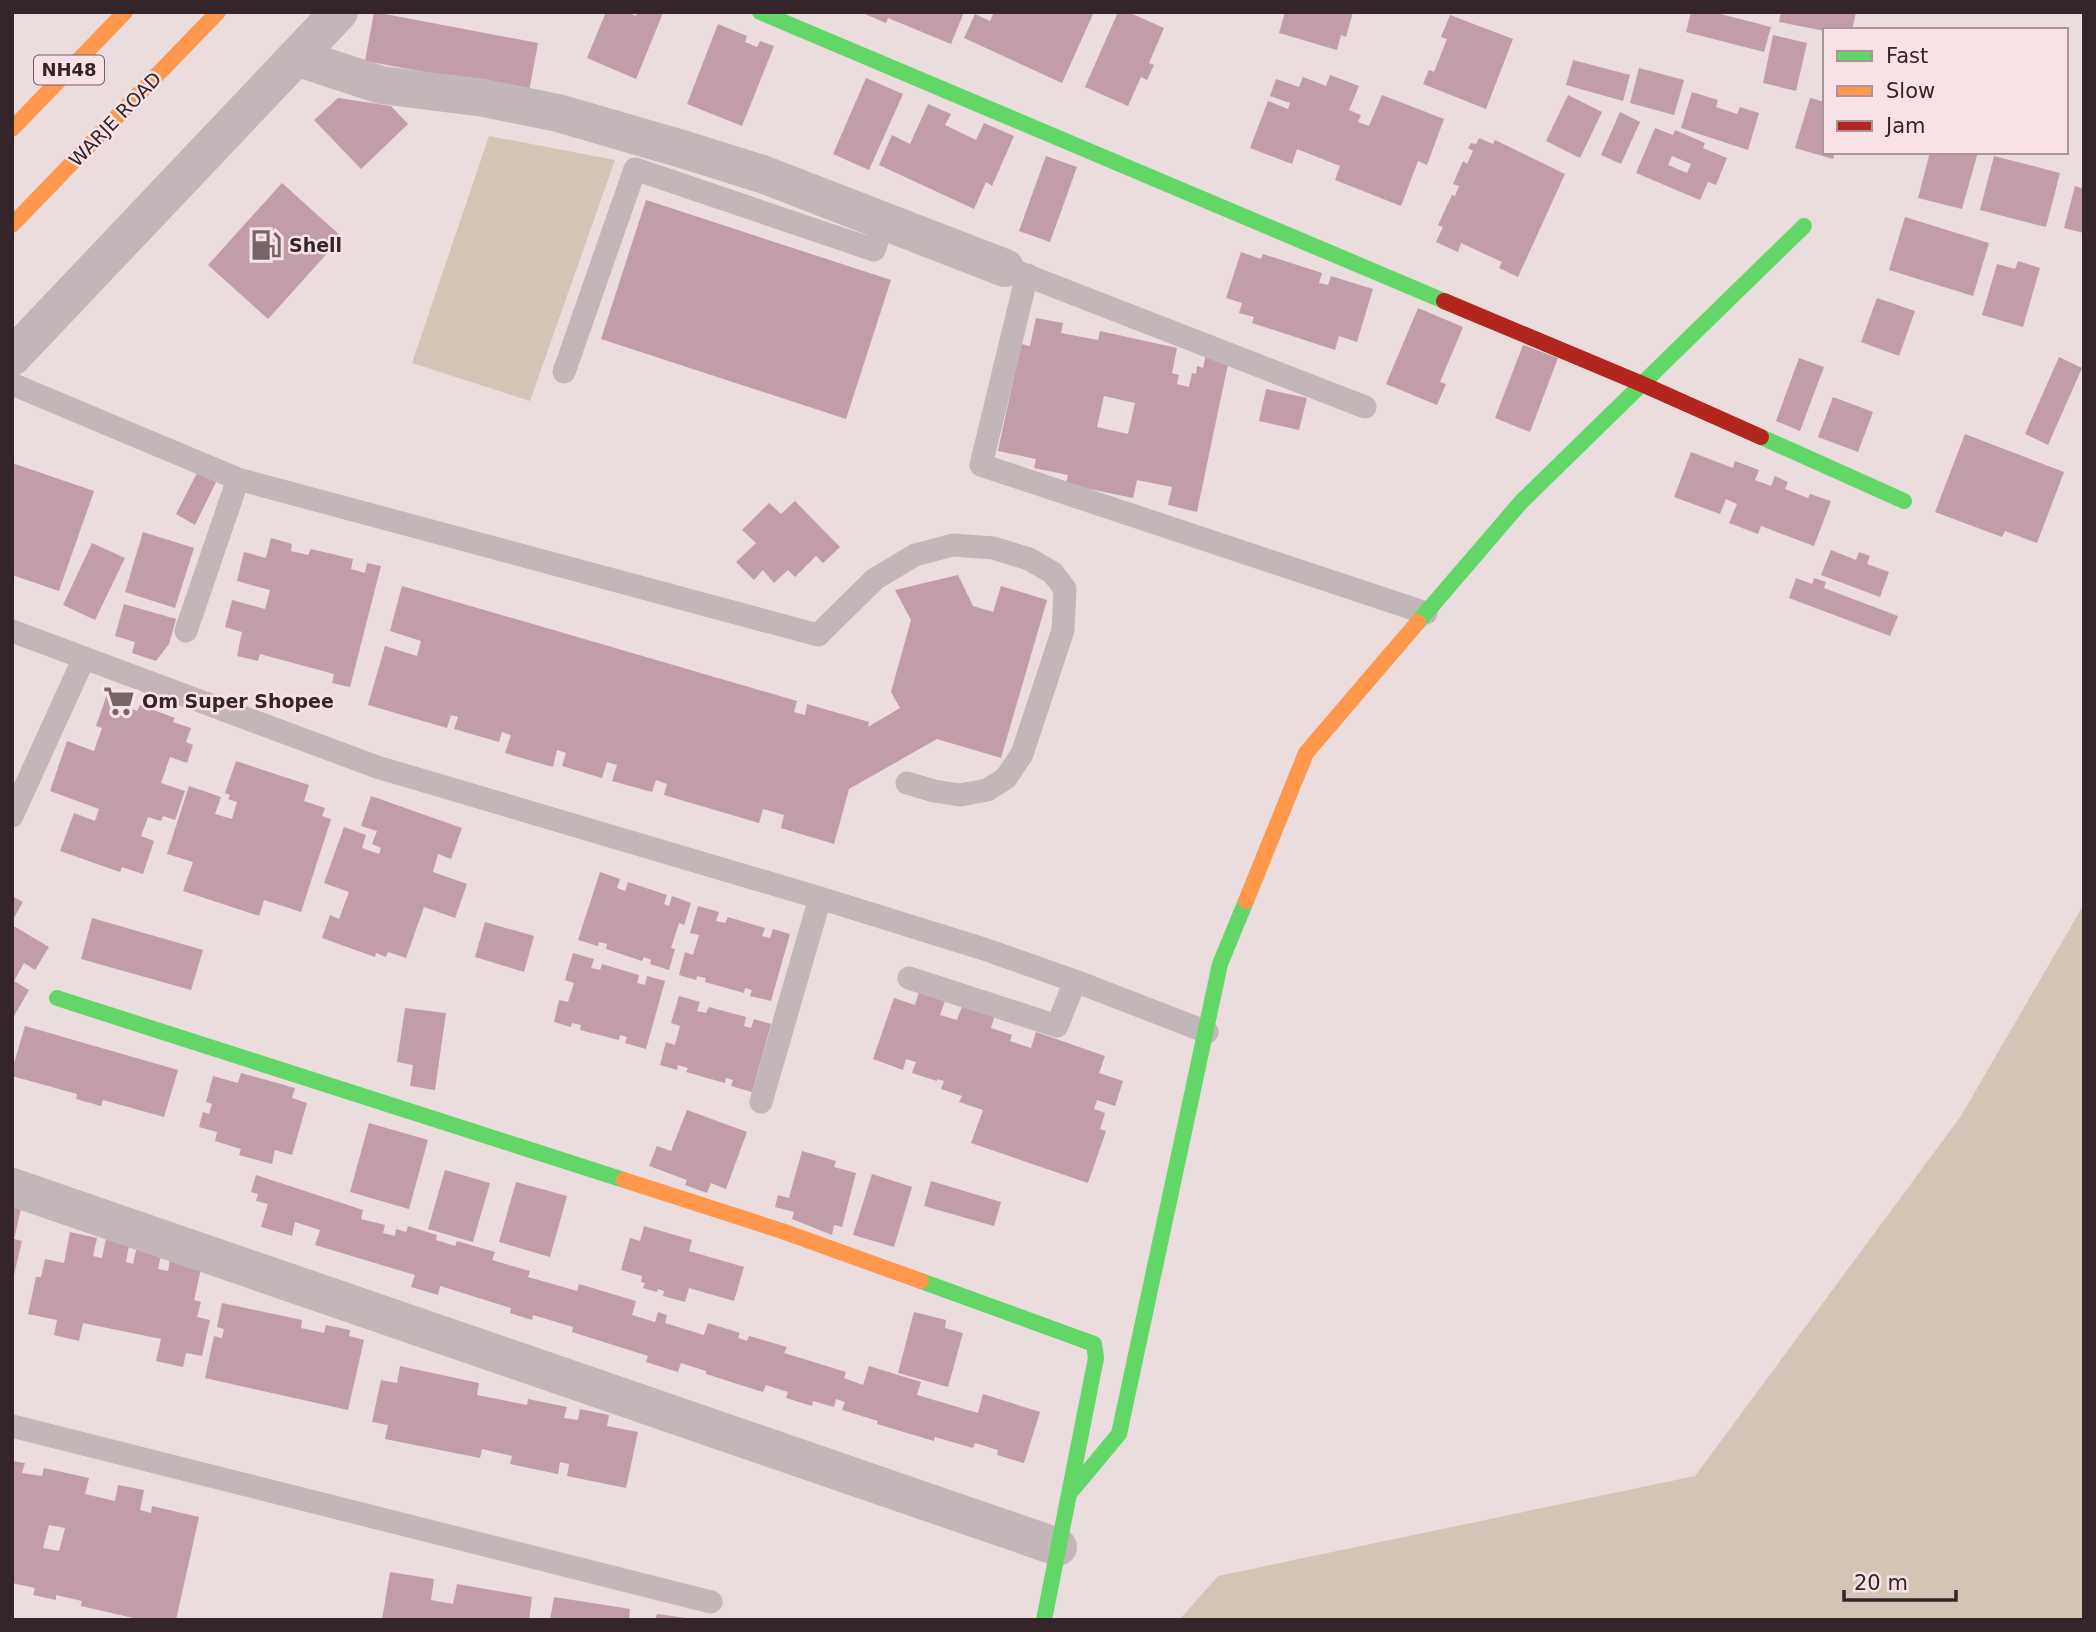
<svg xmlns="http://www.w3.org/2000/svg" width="2096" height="1632" font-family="'DejaVu Sans',sans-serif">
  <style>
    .green { fill: #d3c5b6 }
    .building { fill: #c09da9; fill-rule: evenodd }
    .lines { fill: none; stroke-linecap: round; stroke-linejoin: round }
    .lane { stroke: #c3b6b8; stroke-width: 23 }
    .street { stroke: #c3b6b8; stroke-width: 38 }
    .fast { stroke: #63d668; stroke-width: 16 }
    .slow { stroke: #ff974d; stroke-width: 16 }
    .jam { stroke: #b3261e; stroke-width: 16 }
    .labels { text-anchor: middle; stroke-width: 5; stroke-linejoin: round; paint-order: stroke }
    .shield { fill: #f9e2e5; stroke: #6f5e62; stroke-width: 2 }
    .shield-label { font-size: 18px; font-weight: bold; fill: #34252a }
    .street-label { font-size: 19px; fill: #34252a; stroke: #f9e2e5 }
    .poi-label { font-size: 19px; font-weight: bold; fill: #34252a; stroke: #f9e2e5; text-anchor: start }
  </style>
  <rect width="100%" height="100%" fill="#ebdcde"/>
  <path class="green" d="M489 136 615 160 530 401 412 363Z
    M2084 904V1620H1179L1218 1576 1695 1476 1961 1116Z"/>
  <path class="building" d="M374 12 538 43 529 91 365 61Z
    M606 12H628L636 16 638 12 663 13 636 79 587 58Z
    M860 12H964L951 44 888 18 886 23Z
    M994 12H1094L1062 83 964 38 975 14 990 21Z
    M1118 12H1128L1164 28 1149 63 1154 65 1147 80 1141 77 1128 106 1085 87Z
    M1285 12H1353L1346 37 1341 35 1337 50 1279 33Z
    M1691 12H1713L1771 27 1764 52 1686 32Z
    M1781 12H1856L1852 30H1825V31L1779 22Z
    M1450 15 1513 39 1486 109 1423 84 1429 70 1434 72 1447 39 1441 37Z
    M718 24 747 36 745 42 757 47 760 41 774 46 742 126 687 104Z
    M1773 35 1807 43 1796 91 1763 83Z
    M1573 60 1630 75 1623 101 1566 85Z
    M1639 68 1684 80 1674 115 1630 103Z
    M1330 75 1359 86 1349 110 1361 115 1358 122 1369 126 1382 95 1444 119 1427 165 1418 161 1401 206 1335 180 1340 166 1297 149 1292 164 1250 148 1268 101 1288 109 1290 103 1270 96 1276 79 1299 87 1303 77 1326 86Z
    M866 78 903 94 869 170 833 154Z
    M1692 92 1718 100 1716 107 1737 114 1740 107 1759 113 1748 150 1681 128Z
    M1568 95 1602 112 1580 158 1546 141Z
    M338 98 391 106 408 124 361 169 314 120Z
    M1810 98 1825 102V152H1835L1833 159 1795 148Z
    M928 104 951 114 945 125 976 140 984 123 1014 136 992 186 986 182 974 209 879 165 892 135 910 144Z
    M1620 112 1640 122 1621 164 1601 155Z
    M1655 128 1673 135 1675 130 1705 143 1703 148 1727 158 1716 185 1708 182 1700 200 1636 173ZM1672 156 1691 164 1687 173 1668 165Z
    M1479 138 1493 144 1495 140 1565 174 1518 277 1499 268 1502 262 1461 243 1458 252 1436 242 1443 227 1438 225 1452 195 1455 196 1459 186 1453 184 1463 161 1467 164 1473 151 1468 148 1471 143 1476 144Z
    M1930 152H1978L1962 209 1918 198Z
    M1046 156 1077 167 1050 242 1019 231Z
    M1994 156 2060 173 2046 227 1980 210Z
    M282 183 342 237 268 319 208 265Z
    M2075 186 2084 189V233L2064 228Z
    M646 200 891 280 846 419 601 339Z
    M1905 217 1989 243 1973 296 1889 270Z
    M1241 252 1261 259 1263 254 1322 273 1319 283 1328 285 1331 276 1373 289 1357 342 1339 336 1335 350 1252 323 1254 317 1239 313 1242 303 1226 298Z
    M2018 261 2040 268 2023 327 1982 315 1997 264 2015 269Z
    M1877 298 1915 311 1899 356 1861 342Z
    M1418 308 1463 327 1440 382 1446 384 1437 405 1386 384Z
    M1036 318 1063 323 1061 333 1098 340 1100 331 1177 348 1172 373 1179 375 1177 384 1189 387 1192 373 1196 374 1197 366 1203 368 1206 354 1229 359 1197 512 1168 505 1172 487 1137 480 1133 498 1066 484 1068 475 1034 468 1036 459 998 451 1021 344 1030 346ZM1104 396 1135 403 1128 434 1097 427Z
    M1523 345 1558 358 1530 432 1495 418Z
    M2059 357 2082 368 2048 445 2025 434Z
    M1799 358 1824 367 1800 431 1776 421Z
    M1266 389 1307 398 1299 430 1259 421Z
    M1833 397 1873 412 1858 452 1818 437Z
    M1965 434 2064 472 2037 543 2005 531 2002 537 1935 512Z
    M1691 452 1733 468 1735 461 1759 470 1755 480 1771 486 1775 476 1788 482 1785 489 1808 498 1810 494 1831 501 1814 546 1761 526 1758 534 1729 523 1737 504 1726 499 1720 514 1674 497Z
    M12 463 94 491 59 591 12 575Z
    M197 473 216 482 195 525 176 514Z
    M795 501 840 547 823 563 816 556 795 577 788 570 774 583 763 570 754 580 736 562 756 543 742 530 769 503 781 514Z
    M143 532 194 548 175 608 125 592Z
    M271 538 292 544 291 551 308 555 311 549 353 559 351 569 365 573 367 563 381 566 350 687 332 683 334 674 260 654 258 661 237 656 242 632 225 627 232 600 265 609 270 590 237 581 244 552 266 558Z
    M92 543 125 558 95 620 63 605Z
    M1831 550 1856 560 1859 552 1870 556 1867 564 1889 572 1880 597 1821 575Z
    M958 575 973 606 993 612 1001 586 1047 600 1001 758 937 739 849 789 834 844 781 828 784 815 763 809 759 823 664 795 667 784 656 780 652 792 612 781 617 765 607 762 602 778 562 766 566 753 557 750 553 767 505 753 511 735 502 732 499 742 454 729 458 717 451 715 447 728 368 705 385 646 417 656 421 641 390 631 402 586 797 701 794 712 805 715 807 704 869 722 868 727 900 708 891 692 911 620 895 590Z
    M1796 578 1812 584 1814 578 1826 582 1824 588 1898 616 1890 636 1789 598Z
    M124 604 176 619 169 644 156 661 132 653 135 642 115 636Z
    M107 694 120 698 118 704 137 711 140 705 175 718 173 722 191 728 186 742 193 745 187 763 170 757 161 783 185 791 175 820 163 816 161 821 148 817 141 836 154 841 143 874 122 867 120 872 60 851 74 813 95 821 99 809 50 791 67 741 94 751 102 728 96 726Z
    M236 761 309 785 304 801 325 808 322 816 331 819 301 912 264 900 259 916 183 891 193 862 167 854 189 786 221 797 215 814 232 819 237 802 228 799 230 795 225 793Z
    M371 796 462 828 451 859 438 854 433 872 467 884 455 918 424 907 406 958 388 952 386 957 376 953 375 957 322 938 330 915 339 919 349 892 324 883 344 827 366 835 362 848 379 854 381 848 372 844 377 831 361 826Z
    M600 872 620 879 617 888 625 891 628 882 667 895 664 904 669 906 672 896 691 903 684 925 679 923 671 948 675 949 669 970 650 964 651 960 644 957 642 961 606 949 607 944 599 942 598 946 578 940Z
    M12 896 23 902 12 921Z
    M698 906 719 912 716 921 725 923 728 917 765 928 762 936 770 938 773 929 790 934 771 1001 750 996 752 990 745 988 744 993 705 982 706 978 697 976 696 980 679 975 685 952 693 955 699 935 690 933Z
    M92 918 203 950 191 990 81 959Z
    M485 922 534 936 524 972 475 957Z
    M12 925 49 947 35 970 24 963 14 981 29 990 14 1016 12 1015Z
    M573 953 594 959 591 968 600 970 602 964 639 975 637 983 645 985 647 976 665 981 646 1049 625 1043 627 1037 620 1035 619 1040 580 1030 581 1025 572 1023 571 1027 554 1022 559 1000 568 1002 574 983 565 980Z
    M920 989 946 998 940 1015 957 1020 963 1004 995 1015 991 1028 1012 1035 1010 1041 1031 1048 1036 1032 1105 1056 1099 1073 1123 1081 1115 1106 1097 1100 1094 1109 1105 1113 1100 1129 1106 1131 1088 1183 971 1143 983 1110 959 1102 962 1096 941 1089 944 1081 937 1079V1081L912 1073 916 1062 906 1059 903 1070 873 1059 894 998 915 1005Z
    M679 996 700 1002 697 1011 706 1013 709 1007 746 1017 744 1026 751 1028 754 1019 771 1024 752 1092 731 1086 733 1080 726 1078 725 1083 686 1072 688 1068 678 1065 677 1070 660 1065 666 1042 675 1045 680 1026 671 1023Z
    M405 1008 446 1013 435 1090 410 1086 413 1065 397 1062Z
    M25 1026 178 1070 164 1117 103 1100 101 1106 76 1099 77 1094 12 1076V1070Z
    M241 1073 295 1088 292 1098 307 1103 292 1155 275 1150 272 1164 239 1155 241 1149 215 1141 217 1132 199 1127 203 1112 209 1114 212 1104 206 1102 213 1076 238 1083Z
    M687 1110 747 1132 726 1189 711 1183 707 1193 685 1185 687 1180 649 1166 657 1146 671 1151Z
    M369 1123 428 1140 409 1209 350 1192Z
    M802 1151 836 1161 834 1167 856 1173 842 1227 834 1225 832 1235 792 1219 794 1212 775 1207 778 1195 789 1198Z
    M445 1170 490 1183 473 1242 428 1229Z
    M872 1174 912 1187 894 1247 853 1235Z
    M256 1175 363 1210 361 1219 385 1225 383 1233 395 1236 396 1229 406 1232 408 1226 437 1235 436 1240 455 1246 457 1241 495 1252 492 1260 530 1271 528 1277 577 1291 579 1284 636 1301 632 1315 655 1322 658 1312 667 1315 665 1323 704 1335 708 1323 740 1333 738 1338 747 1341 749 1336 787 1347 784 1353 846 1372 844 1378 863 1385 869 1366 921 1382 917 1395 978 1413 983 1394 1040 1412 1024 1463 997 1455 998 1450 975 1443 973 1448 935 1437 934 1441 877 1424 878 1421 842 1410 845 1402 836 1399 834 1407 813 1401 812 1406 786 1398 788 1392 766 1385 763 1392 706 1374V1371L681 1363 678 1372 646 1362 648 1356 572 1332 573 1327 533 1315 532 1320 510 1313 511 1308 440 1286 438 1295 411 1287 415 1275 315 1245 320 1230 295 1222 292 1236 261 1227 268 1204 256 1201 258 1194 251 1192Z
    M931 1181 1001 1202 994 1226 924 1206Z
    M516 1182 567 1196 550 1257 499 1242Z
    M12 1197 23 1200 14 1239 22 1241 13 1279Z
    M644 1226 692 1240 689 1251 744 1267 734 1301 689 1288 685 1302 663 1296 664 1291 658 1289 657 1292 643 1288 645 1283 641 1282 642 1276 621 1270 630 1238 640 1241Z
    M70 1232 97 1238 93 1256 102 1258 106 1239 129 1245 126 1262 133 1264 137 1246 162 1251 158 1269 168 1271 171 1253 203 1260 194 1300 201 1302 197 1317 210 1320 202 1356 186 1353 183 1367 156 1361 161 1339 83 1323 79 1341 54 1335 57 1320 28 1314 36 1277H41L45 1259 64 1263Z
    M222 1303 302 1320 301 1328 324 1333 326 1325 350 1330 349 1336 364 1340 348 1410 205 1378 214 1336 222 1338 224 1329 217 1327Z
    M914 1312 946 1320 945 1328 963 1333 948 1387 898 1373Z
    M400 1366 479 1383 477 1395 527 1405 528 1399 567 1407 564 1418 578 1420 580 1409 609 1415 607 1426 638 1432 626 1488 567 1476 569 1464 560 1462 558 1474 510 1464 512 1456 482 1449 480 1458 385 1439 388 1425 372 1422 381 1380 397 1383Z
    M12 1461 25 1463 22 1473 42 1476 44 1468 89 1478 85 1494 115 1501 118 1485 144 1490 140 1510 151 1513 152 1506 199 1517 176 1620H142L81 1606 82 1601 56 1595V1600L33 1595 35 1588 12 1583ZM49 1525 65 1528 59 1551 43 1548Z
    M390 1572 434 1579 431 1600 453 1604 457 1584 532 1597 529 1620H382Z
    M554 1597 630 1609 629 1620H550Z
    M657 1614 686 1618V1620H655Z"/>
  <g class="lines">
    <path class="lane" d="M1015 271 1365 407
      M1027 275 981 465 1426 613
      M564 372 635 169 874 250 884 220
      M12 384 238 479 818 635 875 579 915 555 953 545 993 548 1029 559 1053 573 1065 589 1063 630 1022 754 1006 778 987 790 960 795 934 791 907 783
      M12 631 377 767 820 898 984 949 1075 981 1207 1032
      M186 631 238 479
      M12 816 84 658
      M909 978 1057 1026 1075 981
      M761 1102 820 898
      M12 1426 711 1602"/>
    <path class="street" d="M296 57 381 85 484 98 558 113 682 149 762 174 1005 268
      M12 357 339 12
      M12 1187 1058 1547"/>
    <path class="fast" d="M760 12 1444 301
      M1761 437 1904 501
      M1418 622 1522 501 1804 226
      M57 998 624 1180
      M921 1281 1094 1344 1096 1358 1044 1620
      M1069 1494 1119 1434 1220 964 1246 901"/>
    <path class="slow" d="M12 129 125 12
      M12 225 218 12
      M1246 901 1306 753 1418 622
      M624 1180 782 1231 921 1281"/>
    <path class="jam" d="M1444 301 1642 384 1761 437"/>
  </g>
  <defs>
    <symbol id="fuel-bare" viewBox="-9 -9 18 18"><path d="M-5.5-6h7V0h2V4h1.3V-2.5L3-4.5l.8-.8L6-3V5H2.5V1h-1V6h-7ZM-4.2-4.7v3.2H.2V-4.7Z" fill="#746569" stroke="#f9e2e5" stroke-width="2.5" paint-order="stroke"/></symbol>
    <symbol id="supermarket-bare" viewBox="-9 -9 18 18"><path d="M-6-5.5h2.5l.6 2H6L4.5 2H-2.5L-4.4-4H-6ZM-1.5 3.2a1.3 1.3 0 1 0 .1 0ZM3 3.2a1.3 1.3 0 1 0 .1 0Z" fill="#746569" stroke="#f9e2e5" stroke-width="2.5" paint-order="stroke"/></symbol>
  </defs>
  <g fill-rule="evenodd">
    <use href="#fuel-bare" x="244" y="223" width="44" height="44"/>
    <use href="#supermarket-bare" x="97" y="679" width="44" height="44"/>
  </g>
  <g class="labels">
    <rect class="shield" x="34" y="55.5" width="70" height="29" rx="5"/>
    <g class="shield-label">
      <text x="69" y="76">NH48</text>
    </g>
    <g class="street-label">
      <text transform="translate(115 119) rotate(-46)" y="7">WARJE ROAD</text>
    </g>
    <g class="poi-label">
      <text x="289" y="252">Shell</text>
      <text x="142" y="708">Om Super Shopee</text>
    </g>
  </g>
  <rect width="2096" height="1632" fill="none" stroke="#34252a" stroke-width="28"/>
  <rect x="1823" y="28" width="245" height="126" fill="#f9e2e5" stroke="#aa969a" stroke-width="2"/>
  <rect x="1837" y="51" width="35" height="10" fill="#63d668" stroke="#aa969a" stroke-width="2"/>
  <text x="1886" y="63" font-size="21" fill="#34252a">Fast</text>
  <rect x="1837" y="86" width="35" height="10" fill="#ff974d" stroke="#aa969a" stroke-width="2"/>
  <text x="1886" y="98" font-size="21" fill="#34252a">Slow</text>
  <rect x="1837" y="121" width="35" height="10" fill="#b3261e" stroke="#aa969a" stroke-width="2"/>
  <text x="1886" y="133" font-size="21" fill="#34252a">Jam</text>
  <path d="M1844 1590v10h112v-10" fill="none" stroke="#34252a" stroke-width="3.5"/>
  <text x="1854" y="1590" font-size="21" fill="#34252a" stroke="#f9e2e5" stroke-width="5" paint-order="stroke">20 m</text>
</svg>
